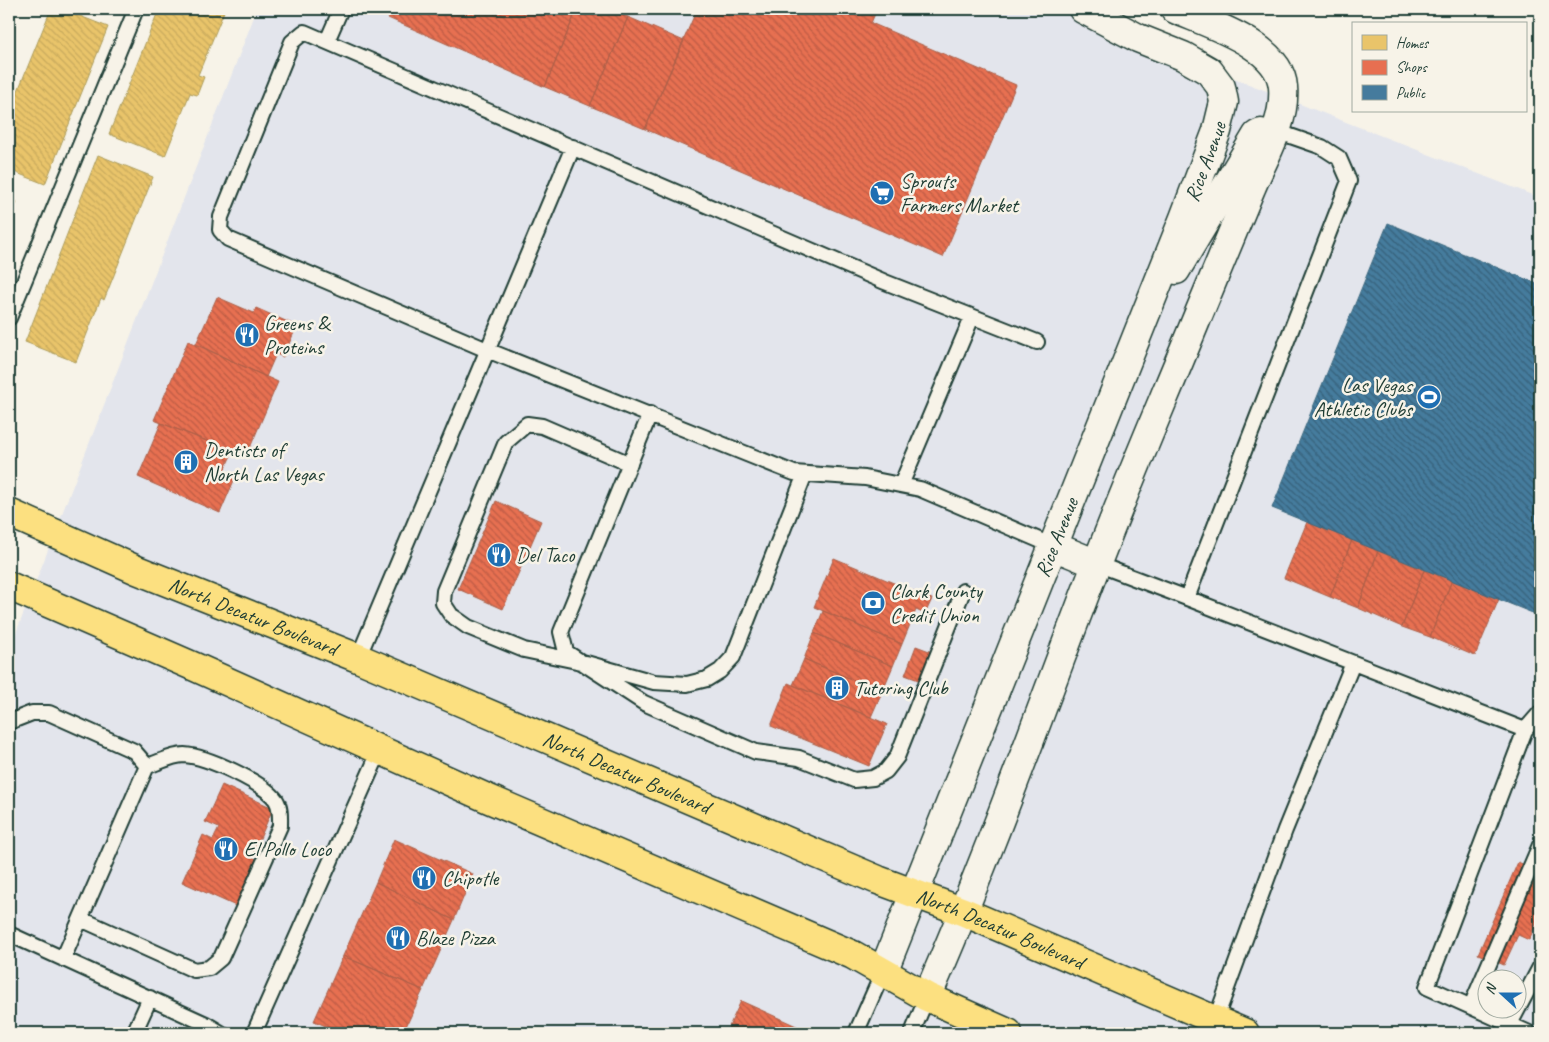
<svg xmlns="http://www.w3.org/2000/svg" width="1549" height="1042" font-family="Caveat,sans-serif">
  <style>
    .built { fill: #e3e5ec; fill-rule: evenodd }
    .homes { fill: url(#homes-back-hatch); stroke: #ac9c5a }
    .shops { fill: url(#shops-back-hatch); stroke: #ab6048 }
    .public { fill: url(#public-back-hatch); stroke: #3a687e }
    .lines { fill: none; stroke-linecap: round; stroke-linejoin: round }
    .service-casing { stroke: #1f3d34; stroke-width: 18 }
    .tertiary-casing { stroke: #1f3d34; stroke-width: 31 }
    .primary-casing { stroke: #1f3d34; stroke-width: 31 }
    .service { stroke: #f7f3e8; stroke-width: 14 }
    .tertiary { stroke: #f7f3e8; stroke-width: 28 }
    .primary { stroke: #fce080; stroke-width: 28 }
    .labels { text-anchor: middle; stroke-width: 5; stroke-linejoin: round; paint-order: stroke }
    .street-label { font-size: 21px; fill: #1f3d34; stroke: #f7f3e8 }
    .poi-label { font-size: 21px; fill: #1f3d34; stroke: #f7f3e8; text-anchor: start }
  </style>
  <defs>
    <pattern id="homes-back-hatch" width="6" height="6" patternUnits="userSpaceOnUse" patternTransform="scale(1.25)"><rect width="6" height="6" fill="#e9c46a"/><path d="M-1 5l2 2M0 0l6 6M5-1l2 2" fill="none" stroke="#c7a95c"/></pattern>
    <pattern id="shops-back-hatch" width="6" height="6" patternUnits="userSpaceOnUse" patternTransform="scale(1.25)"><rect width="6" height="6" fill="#e76f51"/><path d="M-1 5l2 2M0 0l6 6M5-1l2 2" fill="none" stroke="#bb5c44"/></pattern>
    <pattern id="public-back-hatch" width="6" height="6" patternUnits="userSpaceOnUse" patternTransform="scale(1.25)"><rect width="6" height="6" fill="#457b9d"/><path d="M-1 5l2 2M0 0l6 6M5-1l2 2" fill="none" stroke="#36617a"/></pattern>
  </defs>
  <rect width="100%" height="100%" fill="#f7f3e8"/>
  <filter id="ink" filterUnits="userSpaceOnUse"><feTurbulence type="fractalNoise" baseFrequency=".02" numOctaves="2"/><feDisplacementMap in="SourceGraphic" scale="10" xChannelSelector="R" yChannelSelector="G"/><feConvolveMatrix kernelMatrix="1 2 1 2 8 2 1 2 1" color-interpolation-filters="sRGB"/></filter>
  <g filter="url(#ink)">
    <path class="built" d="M257 9H1057L1540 198V1033H9V651ZM1486 980H1516V1010H1486Z"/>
    <path class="homes" d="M51 9H62L108 27 45 184 9 170V113Z
      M159 9H225L198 75 204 77 197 95 190 93 165 156 109 134Z
      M98 155 153 177 104 300 101 298 76 362 25 342Z
      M9 198 17 202 9 221Z"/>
    <path class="shops" d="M392 9H577L545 87 388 18Z
      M577 9H607L628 17 590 106 545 87Z
      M697 9H877L871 23 1016 85 943 257 645 129Z
      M628 17 684 41 645 129 590 106Z
      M217 297 254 313 256 308 297 326 283 357 276 354 266 377 196 344Z
      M188 341 278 382 246 457 154 420Z
      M161 423 233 451 223 473 235 478 220 513 138 477Z
      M496 501 541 521 503 609 458 589Z
      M1307 522 1352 540 1330 597 1284 578Z
      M1352 540 1378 551 1358 608 1330 597Z
      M1378 551 1424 570 1402 627 1358 608Z
      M834 558 932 599 925 614 916 610 902 644 814 607Z
      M1424 570 1452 580 1430 637 1402 627Z
      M1452 580 1499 599 1475 656 1430 637Z
      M823 611 902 644 893 666 814 633Z
      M814 633 893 666 882 692 804 659Z
      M916 646 932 652 921 681 905 675Z
      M804 659 882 692 871 717 793 685Z
      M788 683 887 724 869 766 771 726Z
      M222 785 273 808 252 857 259 860 238 907 182 882 203 835 213 840 219 828 205 822Z
      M394 839 473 874 454 920 376 882Z
      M1518 862 1540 872V915L1529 940 1518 935 1504 965 1478 954Z
      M376 882 454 920 423 990 343 956Z
      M343 956 423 990 403 1033H342L314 1021Z
      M741 1001 812 1033H726Z"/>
    <path class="public" d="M1388 223 1540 285V600L1535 614 1272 508Z"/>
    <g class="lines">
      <defs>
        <path id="service" d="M327 41 341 9
          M1276 131 1322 147 1339 158 1349 181 1187 598 1525 730
          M9 318 136 9
          M1037 342 885 282 304 32 292 42 221 217 220 230 228 239 487 350 794 473 865 478 920 489 1053 546
          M650 414 561 632 566 652 644 703 756 752 799 758 854 780 873 778 886 771 897 757 963 591
          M630 464 542 426 527 424 506 442 444 591 443 603 451 615 468 627 524 650 586 663 654 682 687 684 707 679 720 671 733 657 805 474
          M901 485 972 317
          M1097 564 1187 598
          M358 658 573 147
          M9 722 32 713H49L134 751 147 766 63 959
          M81 919 194 970 209 968 221 958 280 826C280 818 281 808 276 800 263 782 206 756 184 755 172 755 158 763 147 766
          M9 934 206 1024 221 1033
          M1471 1006 1540 845
          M1215 1021 1285 830 1353 663
          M1510 1024 1540 967
          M134 1033 150 998
          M254 1033 380 750
          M856 1033 883 972
          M912 1033 927 997
          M1529 1033 1427 987 1525 730 1540 713"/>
        <g id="tertiary">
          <path d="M1176 270 1257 135 1261 133"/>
          <path d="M1053 546 1097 564"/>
          <path id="s1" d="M883 972 1184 218 1217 131 1224 102 1221 87 1209 71 1183 56 1138 38 1083 9"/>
          <path d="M927 997C989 856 1040 711 1095 568 1127 484 1163 401 1197 318 1215 274 1233 231 1251 188 1264 157 1286 122 1283 87 1280 45 1209 24 1175 9"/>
        </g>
        <g id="primary">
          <path id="s2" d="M9 513 137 570 358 658 878 880 964 912 1245 1033"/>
          <path d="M9 586 195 667 489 799 853 955 927 997 1008 1033"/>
        </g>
      </defs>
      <use href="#service" class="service-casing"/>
      <use href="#tertiary" class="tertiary-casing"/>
      <use href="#primary" class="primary-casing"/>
      <use href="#service" class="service"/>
      <use href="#tertiary" class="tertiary"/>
      <use href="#primary" class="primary"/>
    </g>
  </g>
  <defs>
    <symbol id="supermarket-disc" viewBox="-11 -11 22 22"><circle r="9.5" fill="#1f6fb2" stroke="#f7f3e8"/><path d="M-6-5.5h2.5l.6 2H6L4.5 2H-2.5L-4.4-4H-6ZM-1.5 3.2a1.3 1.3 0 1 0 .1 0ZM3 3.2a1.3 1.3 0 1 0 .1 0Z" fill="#fff"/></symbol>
    <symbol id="restaurant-disc" viewBox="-11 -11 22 22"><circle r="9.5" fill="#1f6fb2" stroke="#f7f3e8"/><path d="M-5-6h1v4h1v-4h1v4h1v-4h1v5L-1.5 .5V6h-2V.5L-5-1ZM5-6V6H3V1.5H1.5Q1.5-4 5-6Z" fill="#fff"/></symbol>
    <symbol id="stadium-disc" viewBox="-11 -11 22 22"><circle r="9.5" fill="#1f6fb2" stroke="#f7f3e8"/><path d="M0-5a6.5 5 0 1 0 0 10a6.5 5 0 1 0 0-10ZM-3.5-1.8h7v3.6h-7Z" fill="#fff"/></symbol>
    <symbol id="building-disc" viewBox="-11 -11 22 22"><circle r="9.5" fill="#1f6fb2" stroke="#f7f3e8"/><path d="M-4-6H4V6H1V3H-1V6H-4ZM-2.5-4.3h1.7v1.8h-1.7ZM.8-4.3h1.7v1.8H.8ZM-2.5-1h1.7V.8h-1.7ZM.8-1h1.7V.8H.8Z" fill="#fff"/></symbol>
    <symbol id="bank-disc" viewBox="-11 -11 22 22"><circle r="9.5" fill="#1f6fb2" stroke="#f7f3e8"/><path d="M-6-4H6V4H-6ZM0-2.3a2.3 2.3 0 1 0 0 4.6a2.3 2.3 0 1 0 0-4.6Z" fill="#fff"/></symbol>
  </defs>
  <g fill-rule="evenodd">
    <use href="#supermarket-disc" x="868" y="179" width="28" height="28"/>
    <use href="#restaurant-disc" x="233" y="321" width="28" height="28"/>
    <use href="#stadium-disc" x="1415" y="383" width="28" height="28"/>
    <use href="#building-disc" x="172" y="448" width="28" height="28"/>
    <use href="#restaurant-disc" x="485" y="541" width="28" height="28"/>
    <use href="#bank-disc" x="859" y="589" width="28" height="28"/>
    <use href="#building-disc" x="823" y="674" width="28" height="28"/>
    <use href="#restaurant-disc" x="212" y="835" width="28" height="28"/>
    <use href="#restaurant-disc" x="410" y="864" width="28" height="28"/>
    <use href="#restaurant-disc" x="384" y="924" width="28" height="28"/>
  </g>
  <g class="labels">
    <g class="street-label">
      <text dy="7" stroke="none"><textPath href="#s1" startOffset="872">Rice Avenue</textPath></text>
      <text dy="7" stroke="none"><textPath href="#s1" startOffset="468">Rice Avenue</textPath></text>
      <text dy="7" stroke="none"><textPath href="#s2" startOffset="265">North Decatur Boulevard</textPath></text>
      <text dy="7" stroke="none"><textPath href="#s2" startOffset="670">North Decatur Boulevard</textPath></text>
      <text dy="7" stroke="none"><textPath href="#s2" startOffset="1075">North Decatur Boulevard</textPath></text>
    </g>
    <g class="poi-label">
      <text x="900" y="188">Sprouts<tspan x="900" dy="24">Farmers Market</tspan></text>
      <text x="264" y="330">Greens &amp;<tspan x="264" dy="24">Proteins</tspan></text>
      <text x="1412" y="392" text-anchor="end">Las Vegas<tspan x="1412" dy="24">Athletic Clubs</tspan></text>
      <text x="204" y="457">Dentists of<tspan x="204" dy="24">North Las Vegas</tspan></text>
      <text x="516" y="562">Del Taco</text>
      <text x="890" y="598">Clark County<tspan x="890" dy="24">Credit Union</tspan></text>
      <text x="854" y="695">Tutoring Club</text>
      <text x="244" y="856">El Pollo Loco</text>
      <text x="442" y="885">Chipotle</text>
      <text x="416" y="945">Blaze Pizza</text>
    </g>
  </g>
  <rect width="1549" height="1042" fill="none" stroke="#f7f3e8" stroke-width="30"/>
  <rect x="15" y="15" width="1519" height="1012" fill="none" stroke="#1f3d34" stroke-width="2" filter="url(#ink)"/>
  <rect x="1352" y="22" width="175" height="90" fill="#f7f3e8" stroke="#a1aaa0"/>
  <rect x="1362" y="35" width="25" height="15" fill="#e9c46a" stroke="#a1aaa0"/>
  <text x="1396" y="48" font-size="15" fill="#1f3d34">Homes</text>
  <rect x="1362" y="60" width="25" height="15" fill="#e76f51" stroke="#a1aaa0"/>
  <text x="1396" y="72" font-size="15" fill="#1f3d34">Shops</text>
  <rect x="1362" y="85" width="25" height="15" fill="#457b9d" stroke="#a1aaa0"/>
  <text x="1396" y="98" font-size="15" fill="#1f3d34">Public</text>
  <g transform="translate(1502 994) rotate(291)"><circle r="24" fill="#f7f3e8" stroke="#a1aaa0"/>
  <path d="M0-4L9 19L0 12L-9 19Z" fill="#1f6fb2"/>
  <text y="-8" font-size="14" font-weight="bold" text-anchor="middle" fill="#1f3d34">N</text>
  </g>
</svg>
